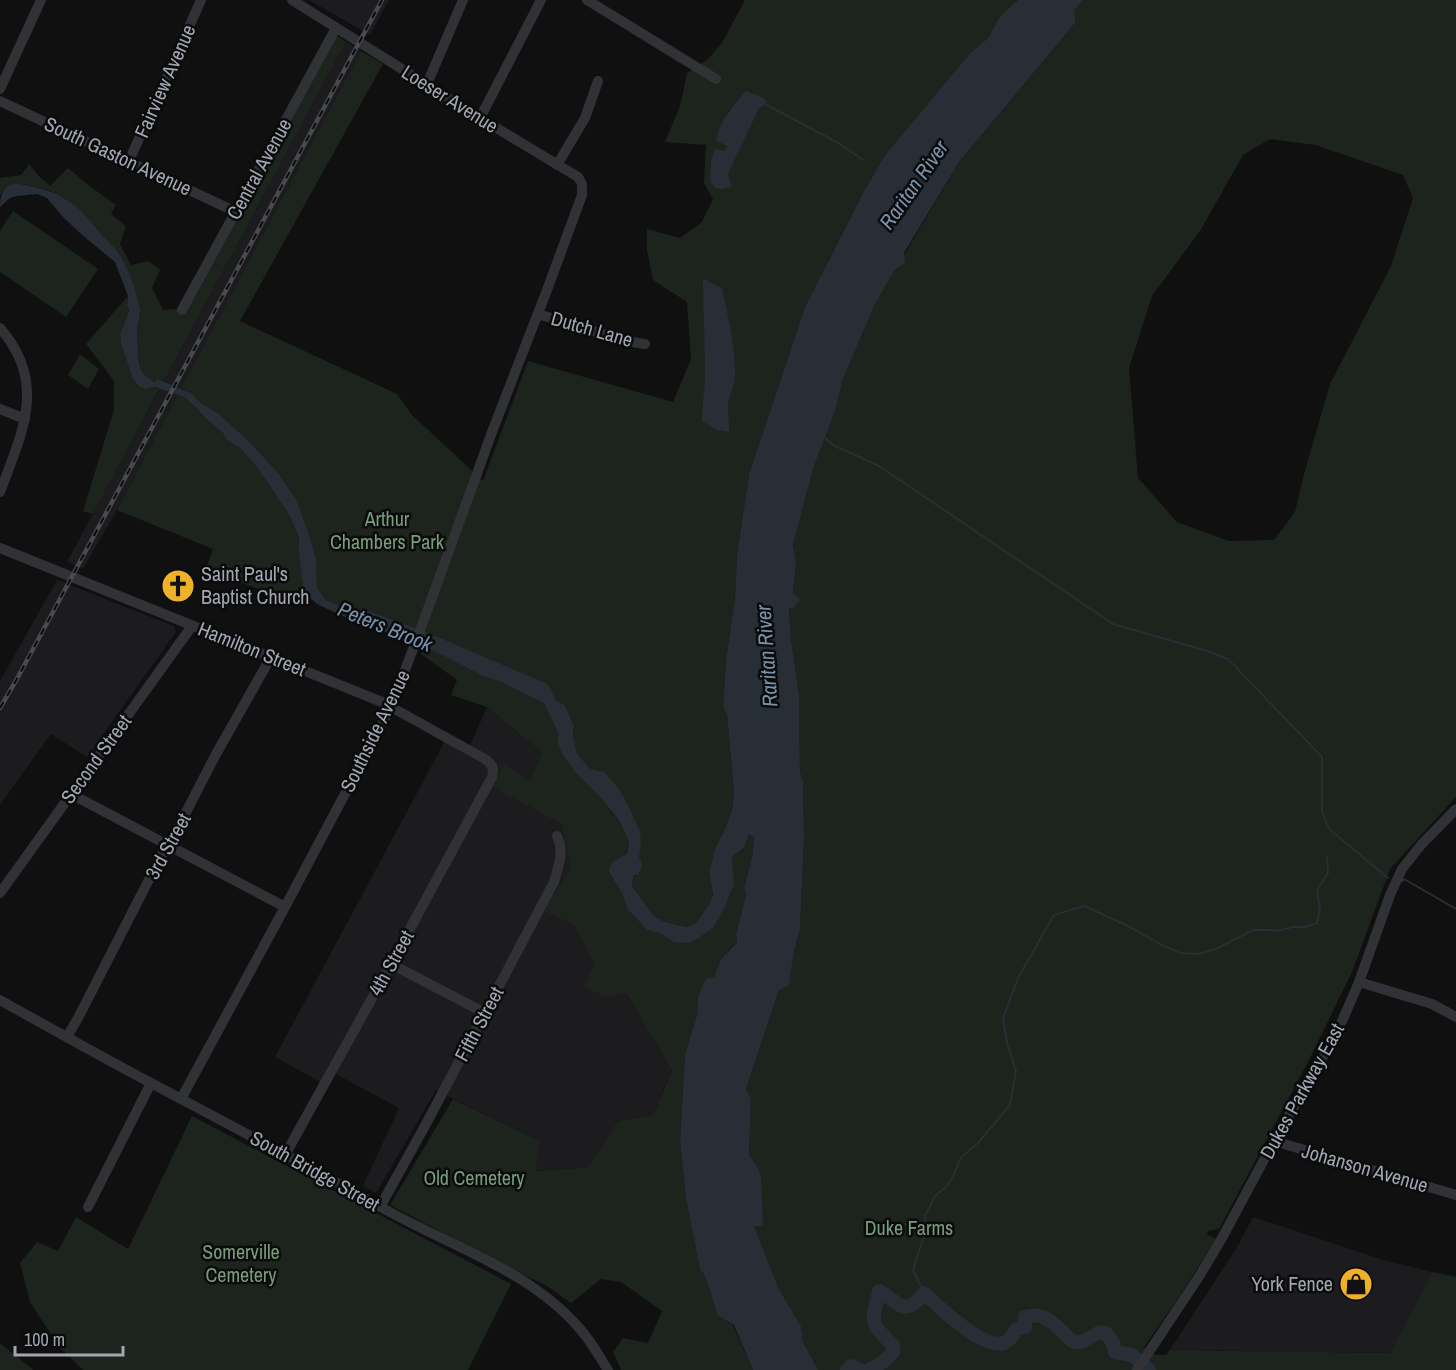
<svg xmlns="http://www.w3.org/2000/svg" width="1456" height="1370" font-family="'Archivo Narrow',sans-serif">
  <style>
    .built { fill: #1c1c1e }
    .green { fill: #1c241d; fill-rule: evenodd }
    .water { fill: #272e35 }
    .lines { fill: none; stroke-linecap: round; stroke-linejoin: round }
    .stream { stroke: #272e35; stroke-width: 2 }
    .river { stroke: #272e35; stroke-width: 14 }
    .minor { stroke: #313236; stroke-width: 10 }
    .rail-casing { stroke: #484a4f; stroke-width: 4.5 }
    .rail { stroke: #0b0b0c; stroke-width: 2; stroke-dasharray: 7; stroke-linecap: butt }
    .labels { text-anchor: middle; stroke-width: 5; stroke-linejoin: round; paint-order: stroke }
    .street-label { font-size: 20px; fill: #a1a6b2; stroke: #0b0b0c }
    .park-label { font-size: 20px; fill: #789d7b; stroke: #0b0b0c }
    .poi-label { font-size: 20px; fill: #a1a6b2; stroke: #0b0b0c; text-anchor: start }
    .water-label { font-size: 21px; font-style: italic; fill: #7893ae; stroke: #0b0b0c }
  </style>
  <rect width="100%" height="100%" fill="#101011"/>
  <path class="built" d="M309 0H389L370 35Z
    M346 42 361 51 189 373 117 510 83 569 67 562Z
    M57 580 174 626 176 632 87 757 51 734 0 805V681Z
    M487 707 542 753 529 780 562 823 570 869 573 924 596 965 584 986 625 992 672 1069 653 1115 617 1121 589 1167 535 1171 539 1141 436 1090 376 1193 363 1186 399 1108 332 1072 326 1085 275 1057 446 739 468 750Z
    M1253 1217 1383 1260 1441 1274 1399 1353 1170 1350 1237 1247Z"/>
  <path class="green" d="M745 0H1018L1000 16 988 38 970 53 885 155 864 191 805 307 749 474 737 555 735 598 726 660 723 707 727 714 734 794 732 809 724 831 715 849 709 871 713 895 709 906 696 923 686 927 665 922 654 916 632 886 639 858 631 814 626 801 604 772 589 768 577 753 573 735 574 726 565 705 556 700 548 684 429 633 361 608 357 612 326 600 317 587 316 559 311 540 297 501 279 474 251 443 219 414 200 402 191 393 181 388 361 51 383 64 240 321 397 394 412 415 483 481 528 361 673 402 691 359 687 302 653 280 647 250V229L680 238 702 222 713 199 704 183 706 145 665 142 680 106 687 73 707 60 722 43ZM764 98 767 102 764 106 759 109 728 174 715 148 724 151 727 146 717 141V134L729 110Z
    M1083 0H1456V797L1390 869 1352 972 1310 1058 1219 1229 1208 1231 1207 1234 1216 1239 1177 1300 1144 1347 1156 1355H1166L1170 1350 1390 1353 1433 1272 1456 1277V1370H817L803 1342 801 1326 778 1287 754 1226H762L756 1164 749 1155 751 1099 746 1089 779 990 793 956 800 929 804 839 803 780 800 772 799 695 791 638 789 608H794L793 593 796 562 793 545 814 466 836 409 843 379 875 304 959 162 1076 22 1074 11ZM1270 139 1315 145 1403 175 1413 198 1391 266 1330 384 1304 474 1295 512 1274 540 1229 541 1177 522 1138 478 1129 368 1152 296 1200 231 1243 155Z
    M337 36 346 42 164 381 159 379 155 382 146 377 140 367 137 332 140 313 119 254 92 223 65 198 51 191 24 184 6 187 0 195V178L21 175 29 164 38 175 50 186 68 168 91 187 116 205 111 214 126 226 120 244 131 265 149 261 160 270 152 288 163 310 188 308Z
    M13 211 98 269 66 317 0 272V231Z
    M128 296 127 305 129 311 120 334 121 344 132 377 145 389 156 387 160 388 93 514 83 511 114 410V381L86 344Z
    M80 354 99 369 88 389 68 375Z
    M178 394 184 397 198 408 206 419 222 432 227 440 240 448 252 461 272 489 289 515 299 537V556L304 593 301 604 205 570 213 549 117 510Z
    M424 648 436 652 483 676 501 682 544 703 558 733 559 744 563 756 575 772 598 795 618 820 629 842 627 854 613 861 608 870 621 892 628 910 647 930 663 934 714 927 725 907 733 884 732 857 744 848 749 834 754 838 752 857 744 886 746 895 736 933 737 942 731 947 721 959 714 977 698 996 697 1015 685 1054 680 1141 686 1199 700 1268C708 1276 713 1304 718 1316L733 1325 753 1370H621L613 1352 623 1338 648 1343 662 1311 621 1282 601 1279 571 1303 547 1286 517 1272 390 1205 453 1099 539 1141 536 1171 589 1167 617 1121 653 1115 672 1070 626 993 605 997 584 986 595 964 573 924 544 911 570 869 562 824 493 787 504 765 529 780 542 753 487 707 451 695 457 680 421 654Z
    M192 1116 511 1284 468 1370H83L60 1348 30 1302 20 1263 37 1242 58 1251 76 1217 128 1249Z
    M0 1343 32 1369 33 1370H0Z"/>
  <path class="water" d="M1018 0H1083L1074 11 1076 22 959 162 904 253 905 263 895 270 875 304 843 379 836 409 814 466 793 545 796 562 793 593 800 599 794 608 789 609 791 638 799 695 800 772 803 780 804 839 800 929 793 956 789 985 779 990 746 1089 751 1098 749 1155 756 1164 761 1176 763 1226H754L778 1287 801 1326 803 1342 818 1370H753L734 1325 718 1316C713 1304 708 1276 700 1269L686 1199 680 1141 685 1054 697 1015 698 996 706 979 714 977 721 959 737 942 736 934 746 895 744 887 752 857 754 838 749 834 744 848 732 857 734 884 725 907 714 927 700 937 688 943 674 942 664 936 663 934 647 930 628 910 621 892 608 870 613 861 627 854 629 842 618 819 598 795 575 772 563 756 558 744V733L544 703 501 682 483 676 436 652 338 614 317 604 304 593 299 556V537L289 515 272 489 252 461 240 448 227 440 222 432 206 419 197 408 184 397 156 387 145 389 139 387 132 377 121 344 120 334 129 311 127 305 128 296 115 262 81 234 64 218 47 198 37 194 17 196 10 198 0 207C0 179 18 182 38 188 47 190 56 193 64 198 80 207 92 223 104 237 109 242 115 248 119 254 128 268 138 294 140 311 140 318 137 326 137 333 137 338 138 343 138 347 139 364 138 373 155 382L158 379 191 393 200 402 219 414 251 443 279 474 297 501 311 540 316 559 317 587 326 600 357 612 361 608 429 633 548 684 556 700 565 705 574 726 573 735 577 753 589 768 604 772 617 786 626 801 640 831 641 843 639 858 641 860 642 866 638 875H634L632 886 654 916 665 922 686 927 696 923 709 905 713 895 709 871 715 849 724 831 732 809 734 794 727 714 723 707 726 660 735 598 737 555 749 474 805 307 864 191 885 155 970 53 988 38 1000 16Z
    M746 91 764 98 767 102 764 106 759 109 728 174 732 187 722 189 715 188 710 181 711 162 715 148 724 151 727 146 716 141C719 121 733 106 746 91Z
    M703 279 722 288C728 317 736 347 735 377 735 388 727 398 728 409 728 417 730 423 729 432L717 430 702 421C702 404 705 391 705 374 705 342 703 311 703 279Z"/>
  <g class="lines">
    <path class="stream" d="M765 104 840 144 863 160
      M825 438 833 445 879 466 1113 624 1207 651 1228 659 1322 757V811L1329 829 1388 878
      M1402 881 1404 879 1456 909
      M924 1293 913 1270 926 1230 925 1216 935 1196 947 1186 954 1174 961 1158 978 1143 1010 1105 1016 1071 1007 1043 1003 1018 1019 976 1054 915 1084 906 1128 926 1162 945 1180 953 1199 954 1216 949 1253 930H1268L1276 931 1293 927H1305L1317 923 1320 909 1317 890 1328 873 1327 857"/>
    <path class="river" d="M847 1370 851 1366 860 1370
      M869 1370 883 1362 893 1352V1345C868 1321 872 1323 879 1291 899 1302 904 1319 924 1293 939 1307 983 1350 1004 1343 1011 1340 1013 1335 1016 1329L1025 1327V1317C1047 1310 1058 1329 1073 1342H1082L1100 1332 1107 1334 1113 1343 1115 1352 1132 1355 1149 1370"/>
    <path class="minor" d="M587 0 716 79
      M427 84 463 0
      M0 89 41 0
      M0 101 236 212
      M480 118 541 0
      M129 161 201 0
      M557 165 585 118 598 81
      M182 310 336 28
      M538 314 626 341 645 344
      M0 328C48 383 22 433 0 492
      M0 409 25 419
      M0 548 382 702 485 759C493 765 494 768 492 777L391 964 285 1155
      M71 794 285 907
      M0 893 192 626
      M391 964 485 1013
      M1359 982 1432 1004 1456 1017
      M0 1000C50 1028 100 1056 151 1083 228 1124 304 1164 379 1206 446 1245 528 1268 580 1329 591 1341 599 1356 608 1370
      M67 1037 78 1018 158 862 180 824 215 756 271 657
      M181 1099 285 907 391 707 421 628 492 432 547 290 582 195V184L578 177 480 118 292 0
      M1274 1141 1456 1195
      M88 1207 151 1083
      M380 1207 426 1124 554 882C558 866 565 852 557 836
      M1137 1370 1200 1275 1222 1238 1274 1141 1319 1064 1343 1019 1359 982 1390 895 1402 869 1421 845 1456 809"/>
    <defs>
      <path id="rail" d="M0 708 18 677 382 0"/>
    </defs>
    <use href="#rail" class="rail-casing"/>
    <use href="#rail" class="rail"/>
  </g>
  <defs>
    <symbol id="church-disc" viewBox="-11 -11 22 22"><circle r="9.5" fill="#efb12a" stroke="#0b0b0c"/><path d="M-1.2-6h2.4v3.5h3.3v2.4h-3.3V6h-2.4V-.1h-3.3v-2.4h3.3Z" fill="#111"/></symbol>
    <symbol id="shop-disc" viewBox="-11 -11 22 22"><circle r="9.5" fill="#efb12a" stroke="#0b0b0c"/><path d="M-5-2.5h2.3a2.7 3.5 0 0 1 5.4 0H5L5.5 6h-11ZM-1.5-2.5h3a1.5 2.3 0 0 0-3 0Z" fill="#111"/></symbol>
  </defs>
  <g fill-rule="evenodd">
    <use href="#church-disc" x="159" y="567" width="38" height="38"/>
    <use href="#shop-disc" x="1337" y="1265" width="38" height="38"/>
  </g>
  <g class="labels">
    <g class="street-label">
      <text transform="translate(165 81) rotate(-66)" y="7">Fairview Avenue</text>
      <text transform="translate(450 99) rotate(32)" y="7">Loeser Avenue</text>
      <text transform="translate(118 156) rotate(25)" y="7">South Gaston Avenue</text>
      <text transform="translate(259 169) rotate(-61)" y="7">Central Avenue</text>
      <text transform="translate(592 329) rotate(16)" y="7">Dutch Lane</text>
      <text transform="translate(252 649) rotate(22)" y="7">Hamilton Street</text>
      <text transform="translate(375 731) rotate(-64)" y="7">Southside Avenue</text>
      <text transform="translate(96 759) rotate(-54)" y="7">Second Street</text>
      <text transform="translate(168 846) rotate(-61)" y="7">3rd Street</text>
      <text transform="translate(391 963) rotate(-61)" y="7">4th Street</text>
      <text transform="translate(479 1024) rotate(-62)" y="7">Fifth Street</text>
      <text transform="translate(1302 1091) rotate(-61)" y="7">Dukes Parkway East</text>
      <text transform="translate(1365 1168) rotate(16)" y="7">Johanson Avenue</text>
      <text transform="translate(315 1171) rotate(29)" y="7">South Bridge Street</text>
    </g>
    <g class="park-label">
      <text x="387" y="526">Arthur<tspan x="387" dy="23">Chambers Park</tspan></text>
      <text x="474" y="1185">Old Cemetery</text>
      <text x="909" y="1235">Duke Farms</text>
      <text x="241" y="1259">Somerville<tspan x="241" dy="23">Cemetery</tspan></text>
    </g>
    <g class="poi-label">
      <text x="201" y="581">Saint Paul's<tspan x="201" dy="23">Baptist Church</tspan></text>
      <text x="1333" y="1291" text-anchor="end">York Fence</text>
    </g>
    <g class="water-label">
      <text transform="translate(914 185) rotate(-55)" y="7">Raritan River</text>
      <text transform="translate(385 627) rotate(22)" y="7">Peters Brook</text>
      <text transform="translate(767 656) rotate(-94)" y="7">Raritan River</text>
    </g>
  </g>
  <path d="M15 1346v9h108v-9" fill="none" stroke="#a1a6b2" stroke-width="3"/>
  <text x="24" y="1346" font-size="18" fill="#a1a6b2" stroke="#0b0b0c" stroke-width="4.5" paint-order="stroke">100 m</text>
</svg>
